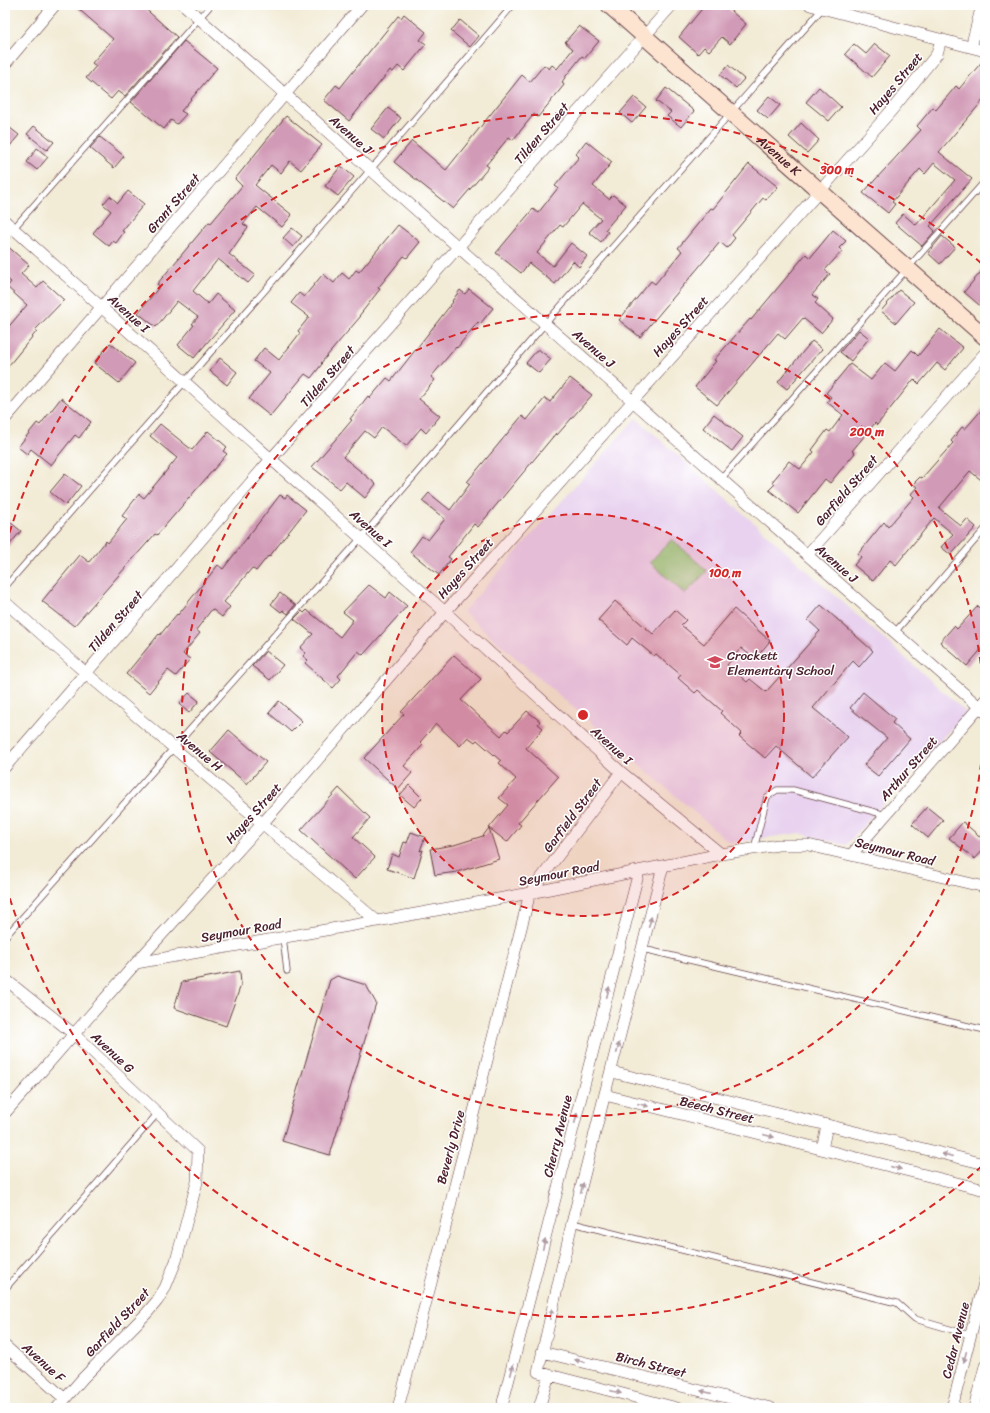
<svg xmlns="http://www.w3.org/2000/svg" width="990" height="1413" font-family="Sriracha,sans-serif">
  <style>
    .built { fill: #e8d2ef }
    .green { fill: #97d184; stroke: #707858 }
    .building { fill: #d19ab6 }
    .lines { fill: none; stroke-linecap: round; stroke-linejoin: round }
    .lane-casing { stroke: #633e44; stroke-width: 7 }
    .street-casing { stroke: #633e44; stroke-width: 12 }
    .secondary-casing { stroke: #633e44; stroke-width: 18 }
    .lane { stroke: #fff; stroke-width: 5.5 }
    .street { stroke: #fff; stroke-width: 11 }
    .secondary { stroke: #fde4d1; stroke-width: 16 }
    .oneway { fill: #ae9aa0 }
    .ring { fill: none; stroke: #d62828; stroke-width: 2; stroke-dasharray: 7 5 }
    .labels { text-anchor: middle; stroke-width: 3; stroke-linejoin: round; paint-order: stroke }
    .street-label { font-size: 13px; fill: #4a1f2b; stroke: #fff }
    .poi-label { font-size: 13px; fill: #4a1f2b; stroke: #fff; text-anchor: start }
    .centre { fill: #d62828; stroke: #fff; stroke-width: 2 }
    .ring-label { font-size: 12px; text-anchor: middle; font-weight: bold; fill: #d62828; stroke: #fff; stroke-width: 3; stroke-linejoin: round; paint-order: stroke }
  </style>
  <rect width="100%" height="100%" fill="#fff"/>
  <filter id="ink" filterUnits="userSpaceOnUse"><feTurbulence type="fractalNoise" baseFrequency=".025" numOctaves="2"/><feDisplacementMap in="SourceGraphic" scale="8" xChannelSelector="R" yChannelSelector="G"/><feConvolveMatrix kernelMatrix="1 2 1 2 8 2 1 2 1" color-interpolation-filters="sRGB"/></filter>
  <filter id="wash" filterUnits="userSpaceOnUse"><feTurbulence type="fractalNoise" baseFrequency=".012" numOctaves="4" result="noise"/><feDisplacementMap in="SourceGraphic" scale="16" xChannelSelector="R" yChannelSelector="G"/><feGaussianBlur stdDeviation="0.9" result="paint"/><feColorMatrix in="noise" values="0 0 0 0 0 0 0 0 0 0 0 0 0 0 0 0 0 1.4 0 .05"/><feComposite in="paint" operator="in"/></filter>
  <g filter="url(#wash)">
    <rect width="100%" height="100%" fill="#f2ebd5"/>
    <path class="built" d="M636 418 966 712 846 845 799 833 730 843 463 612Z"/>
    <path class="green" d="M672 539 707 571 685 594 650 562Z"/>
    <g id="blocks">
      <path class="building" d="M74 5H141L177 37 125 96 118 91 111 99 86 78 96 66 92 63 113 39Z
        M705 5H724L746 24 730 44 722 37 709 51 704 47 698 54 679 37Z
        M404 14 426 32 420 40 426 44 404 71 398 66 393 72 390 70 349 121 324 100 336 85 340 88 398 16 401 18Z
        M460 20 479 36 470 47 451 31Z
        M579 26 599 41 585 58 582 56 566 76 562 82 564 85 538 117 534 114 513 140 509 137 486 165 489 167 453 209 394 162 412 141 446 170 522 75 530 82 544 65 549 69 552 65 557 69 573 49 565 42Z
        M184 41 217 68 181 111 186 114 177 124 171 120 164 129 131 102Z
        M854 44 866 54 875 44 890 56 872 77 845 54Z
        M985 58V98L939 152 972 179 930 226 935 231 922 246 895 223 903 214 916 225 955 180 934 163 925 174 920 169 892 202 895 204 888 213 863 193 921 130 917 126 933 107 936 110 956 86 959 89Z
        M728 65 744 79 736 88 720 75Z
        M819 87 841 107 829 121 806 102Z
        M666 88 694 111 681 127 667 116 671 112 656 101Z
        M769 96 780 105 768 119 757 110Z
        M634 97 646 107 632 123 620 113Z
        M388 108 401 118 384 139 371 129Z
        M286 116 322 145 301 170 290 161 281 173 271 165 255 185 292 215 282 227 257 207 243 224 248 227 229 254 255 275 248 283 218 259 193 291 208 304 216 294 235 310 194 358 178 345 194 325 192 324 198 317 177 301 156 327 138 313 160 286 157 284 168 271 209 222 211 223 242 186 235 179Z
        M801 123 819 140 807 153 789 137Z
        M5 124 19 135 5 152Z
        M34 126 54 142 47 150 27 134Z
        M100 137 124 156 114 168 90 148Z
        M586 141 612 162 593 186 609 199 613 195 626 205 605 230 608 232 601 242 589 232 601 219 582 204 563 227 560 225 537 253 553 266 571 243 587 256 579 267 573 261 555 284 529 263 521 273 496 253 533 209 538 213 558 188 555 186 579 157 576 154Z
        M37 148 48 157 37 170 27 162Z
        M749 164 778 187 766 200 763 198 732 235 735 238 727 248 720 242 640 337 619 320 651 281 655 284 682 251 678 248 711 208 713 209Z
        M341 166 354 177 338 196 325 186Z
        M128 191 144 204 122 231 124 232 116 243 113 241 109 246 93 233 111 211 103 204 110 196 118 203Z
        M398 225 420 242 407 258 404 256 378 288 380 289 359 316 360 317 321 363 322 364 311 378 305 374 270 416 249 399 270 373 254 361 264 348 279 360 300 333 298 331 309 317 291 303 299 293 304 297 323 274 334 283 342 273 349 279 356 270 359 272Z
        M292 228 302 236 293 247 283 238Z
        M833 230 846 241 839 248 842 251 825 270 830 274 812 295 818 299 815 303 833 319 821 333 803 318 785 339 778 333 717 405 695 387 716 361 714 360 750 319 751 320 806 254 810 258Z
        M942 236 955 247 940 264 928 253Z
        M5 244 29 265 21 274 37 288 43 281 64 300 35 330 37 331 5 370V331L27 305 7 287 11 282 5 277Z
        M985 267V310L964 292Z
        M469 289 493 308 480 324 478 322 457 348 456 347 431 377 435 380 419 399 440 416 426 433 421 428 406 446 382 427 374 438 365 431 343 457 376 484 365 498 346 482 340 489 312 467 352 420 350 419 368 396 370 398 387 378 391 381 453 302 452 301 460 290 465 294Z
        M899 290 914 302 896 323 881 311Z
        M940 329 963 348 945 370 937 363 919 384 914 379 877 425 875 423 852 451 855 453 839 472 830 483 825 479 798 513 769 490 775 484 772 482 789 461 800 469 814 452 812 450 827 430 830 432 843 415 827 402 831 397 826 393 850 364 871 380 885 363 895 371 912 350 918 356Z
        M859 330 869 338 851 361 840 352Z
        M812 341 822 349 787 389 778 382Z
        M110 343 135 363 119 383 94 363Z
        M538 349 551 359 539 373 526 363Z
        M220 358 237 372 227 385 210 371Z
        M570 378 592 395 557 435 556 433 478 527 474 524 448 557 451 559 439 575 410 552 422 536 428 540 445 519 422 501 429 493 450 510 470 484 467 482 522 416 527 420 545 398 550 402Z
        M61 398 91 422 79 438 75 435 51 465 31 449 27 454 18 447 37 423 40 425Z
        M985 406V483L970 471 939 508 961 526 967 519 976 527 951 555 941 547 953 534 934 518 896 565 890 560 873 581 854 565 861 557 858 554 884 522 888 527 914 497 911 494 917 487 913 484 920 477 922 478 953 443 951 441 962 427 965 429Z
        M714 414 743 437 732 451 703 428Z
        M160 424 192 450 208 431 227 447 223 451 227 454 157 535 155 534 74 626 42 601 80 555 89 562 106 541 108 543 127 519 122 516 139 494 144 498 177 458 150 436Z
        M65 474 81 486 66 505 50 492Z
        M280 495 285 498 287 495 306 510 269 557 268 556 256 571 252 568 224 602 230 607 222 617 212 609 196 630 200 633 183 654 190 659 176 676 168 670 149 693 126 674 159 634 160 635 177 614 178 615 218 565 223 569Z
        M5 518 21 531 5 550Z
        M369 585 386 598 390 592 407 606 363 655 358 651 338 676 341 679 333 688 305 663 308 660 303 656 306 653 300 648 313 634 294 619 302 611 304 613 307 610 340 637 353 620 343 612Z
        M280 593 295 605 288 614 283 610 281 612 271 604Z
        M615 601 653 634 675 610 686 620 681 625 704 644 734 609 770 641 755 659 741 648 727 665 747 682 750 679 766 692 820 631 808 620 821 605 873 651 859 667 853 661 813 708 848 737 812 777 776 746 765 758 739 736 742 733 720 713 722 711 698 690 695 693 678 678 681 675 656 654 654 656 632 638 627 645 598 620Z
        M978 606 985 612V645L967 666 940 642 954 626 957 629Z
        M266 651 283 665 270 680 252 666Z
        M454 655 481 679 461 700 501 736 506 730 508 732 527 711 540 721 538 724 543 728 526 748 558 777 518 823 521 825 507 842 489 828 508 805 499 798 516 779 499 763 501 761 477 740 475 742 468 737 460 746 436 724 420 742 423 745 404 766 412 773 398 789 364 758 404 714 401 712Z
        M863 692 895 719 892 723 910 739 878 776 864 765 887 738 850 708Z
        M189 693 199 701 189 713 179 704Z
        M279 701 302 721 291 732 269 713Z
        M229 730 266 762 247 784 210 752Z
        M409 785 422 798 414 807 400 795Z
        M339 788 370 818 353 837 375 857 355 879 301 830Z
        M927 807 943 820 928 838 912 824Z
        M963 822 985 841V848L975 859 949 838Z
        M489 828 499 859 457 872 435 875 430 849 454 845 483 836Z
        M411 832 425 837 420 851 423 850 414 878 387 869 392 854 399 857 404 842 407 843Z
        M240 971 241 985 226 1026 174 1008 182 982Z
        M337 976 366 985 376 1003 330 1155 282 1141 330 980Z"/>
    </g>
  </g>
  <g filter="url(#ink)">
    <use href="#blocks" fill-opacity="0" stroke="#633e44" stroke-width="1"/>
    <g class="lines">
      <defs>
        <path id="lane" d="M5 238 211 5
          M721 479 985 181
          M5 587C174 393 345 201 513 5
          M895 632 985 529
          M754 849 767 797 777 790H793L886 815
          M5 937 361 538 545 324 822 9
          M283 937 287 971
          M643 949 985 1030
          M572 1223 897 1303 915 1319 970 1335
          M5 1289 158 1113"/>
        <path id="street" d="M184 5 985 712
          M810 5 985 51
          M971 47 982 5
          M5 64 55 5
          M5 221 271 459 445 612 621 772 721 854
          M5 419 362 5
          M807 555 985 353
          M5 602 87 674 377 921
          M5 767 271 459 672 5
          M852 854 985 700
          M663 866 572 1223 538 1372 677 1408
          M136 963 377 921 530 893 721 854 778 845H808L985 887
          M5 979 75 1035 198 1151 197 1182 176 1261 165 1288 157 1301 146 1314 83 1378 57 1408
          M612 1072 985 1164
          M605 1095 985 1190
          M5 1113 136 963 263 823 445 612 891 111 937 54 941 39
          M822 1149 827 1126
          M5 1346 65 1399
          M542 1352 771 1408
          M398 1408 441 1245 455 1185 530 893 621 772
          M504 1408 503 1402 639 871
          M539 1408 549 1375
          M952 1408 985 1279
          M974 1408 985 1366"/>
        <g id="secondary">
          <path id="s1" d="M609 5 985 337"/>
        </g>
      </defs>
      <use href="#lane" class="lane-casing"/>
      <use href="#street" class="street-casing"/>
      <use href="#secondary" class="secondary-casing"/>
      <use href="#lane" class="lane"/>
      <use href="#street" class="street"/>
      <use href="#secondary" class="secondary"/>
    </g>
    <defs><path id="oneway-solid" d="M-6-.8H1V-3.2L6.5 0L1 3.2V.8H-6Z"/></defs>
    <g class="oneway">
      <use href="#oneway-solid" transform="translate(650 922) rotate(-76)"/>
      <use href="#oneway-solid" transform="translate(608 992) rotate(-76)"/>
      <use href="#oneway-solid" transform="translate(618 1048) rotate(-76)"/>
      <use href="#oneway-solid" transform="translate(643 1105) rotate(14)"/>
      <use href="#oneway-solid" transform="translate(576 1118) rotate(-76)"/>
      <use href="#oneway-solid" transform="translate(769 1136) rotate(14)"/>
      <use href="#oneway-solid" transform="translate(947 1155) rotate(-166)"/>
      <use href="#oneway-solid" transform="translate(896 1168) rotate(14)"/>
      <use href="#oneway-solid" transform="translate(582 1188) rotate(-76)"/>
      <use href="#oneway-solid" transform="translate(544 1244) rotate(-76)"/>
      <use href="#oneway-solid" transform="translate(551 1314) rotate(-77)"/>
      <use href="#oneway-solid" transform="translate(965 1357) rotate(104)"/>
      <use href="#oneway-solid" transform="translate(580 1361) rotate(-166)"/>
      <use href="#oneway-solid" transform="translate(512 1370) rotate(-76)"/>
      <use href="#oneway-solid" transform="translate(616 1392) rotate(15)"/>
      <use href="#oneway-solid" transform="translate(706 1392) rotate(-166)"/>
    </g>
  </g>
  <circle cx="583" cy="715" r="201" fill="#d62828" fill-opacity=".12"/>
  <g class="ring">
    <circle cx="583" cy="715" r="201"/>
    <circle cx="583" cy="715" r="401"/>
    <path d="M982 1166A602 602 0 0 1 6 886M6 544A602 602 0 0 1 982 264"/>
  </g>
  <defs>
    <symbol id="school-bare" viewBox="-9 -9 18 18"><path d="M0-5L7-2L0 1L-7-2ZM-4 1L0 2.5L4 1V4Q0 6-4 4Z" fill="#d1495b" stroke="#fff" stroke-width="2.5" paint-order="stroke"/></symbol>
  </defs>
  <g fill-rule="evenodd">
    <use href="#school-bare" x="704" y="651" width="22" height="22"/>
  </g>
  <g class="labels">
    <g class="street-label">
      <text transform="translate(895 83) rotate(-50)" y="5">Hayes Street</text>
      <text transform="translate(541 133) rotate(-49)" y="5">Tilden Street</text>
      <text transform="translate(351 134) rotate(41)" y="5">Avenue J</text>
      <text dy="5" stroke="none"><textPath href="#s1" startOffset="227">Avenue K</textPath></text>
      <text transform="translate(173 203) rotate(-49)" y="5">Grant Street</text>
      <text transform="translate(129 313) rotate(42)" y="5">Avenue I</text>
      <text transform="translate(680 326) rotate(-48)" y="5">Hayes Street</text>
      <text transform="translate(594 348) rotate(41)" y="5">Avenue J</text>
      <text transform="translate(327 376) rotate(-49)" y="5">Tilden Street</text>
      <text transform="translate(846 490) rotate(-49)" y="5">Garfield Street</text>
      <text transform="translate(371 528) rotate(41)" y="5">Avenue I</text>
      <text transform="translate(837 563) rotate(41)" y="5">Avenue J</text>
      <text transform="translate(465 568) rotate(-48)" y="5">Hayes Street</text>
      <text transform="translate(115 621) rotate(-49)" y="5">Tilden Street</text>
      <text transform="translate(612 745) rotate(42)" y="5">Avenue I</text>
      <text transform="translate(200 751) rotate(40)" y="5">Avenue H</text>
      <text transform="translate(908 768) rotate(-49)" y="5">Arthur Street</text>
      <text transform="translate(253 813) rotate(-48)" y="5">Hayes Street</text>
      <text transform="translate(572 815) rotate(-53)" y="5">Garfield Street</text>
      <text transform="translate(895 851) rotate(14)" y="5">Seymour Road</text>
      <text transform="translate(559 873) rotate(-11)" y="5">Seymour Road</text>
      <text transform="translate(241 930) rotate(-10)" y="5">Seymour Road</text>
      <text transform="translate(113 1052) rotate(43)" y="5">Avenue G</text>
      <text transform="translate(717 1109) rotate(14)" y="5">Beech Street</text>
      <text transform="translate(557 1136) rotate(-76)" y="5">Cherry Avenue</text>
      <text transform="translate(450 1147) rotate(-75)" y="5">Beverly Drive</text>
      <text transform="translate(117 1322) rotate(-47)" y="5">Garfield Street</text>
      <text transform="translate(955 1340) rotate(-76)" y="5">Cedar Avenue</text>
      <text transform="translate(44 1362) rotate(42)" y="5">Avenue F</text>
      <text transform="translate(651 1364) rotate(14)" y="5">Birch Street</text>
    </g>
    <g class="poi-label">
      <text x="727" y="660">Crockett<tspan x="727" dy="15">Elementary School</tspan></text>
    </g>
  </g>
  <circle cx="583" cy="715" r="6" class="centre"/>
  <g class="ring-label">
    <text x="837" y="174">300 m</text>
    <text x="867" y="436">200 m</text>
    <text x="725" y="577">100 m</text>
  </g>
  <rect width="990" height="1413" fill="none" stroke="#fff" stroke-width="20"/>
</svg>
